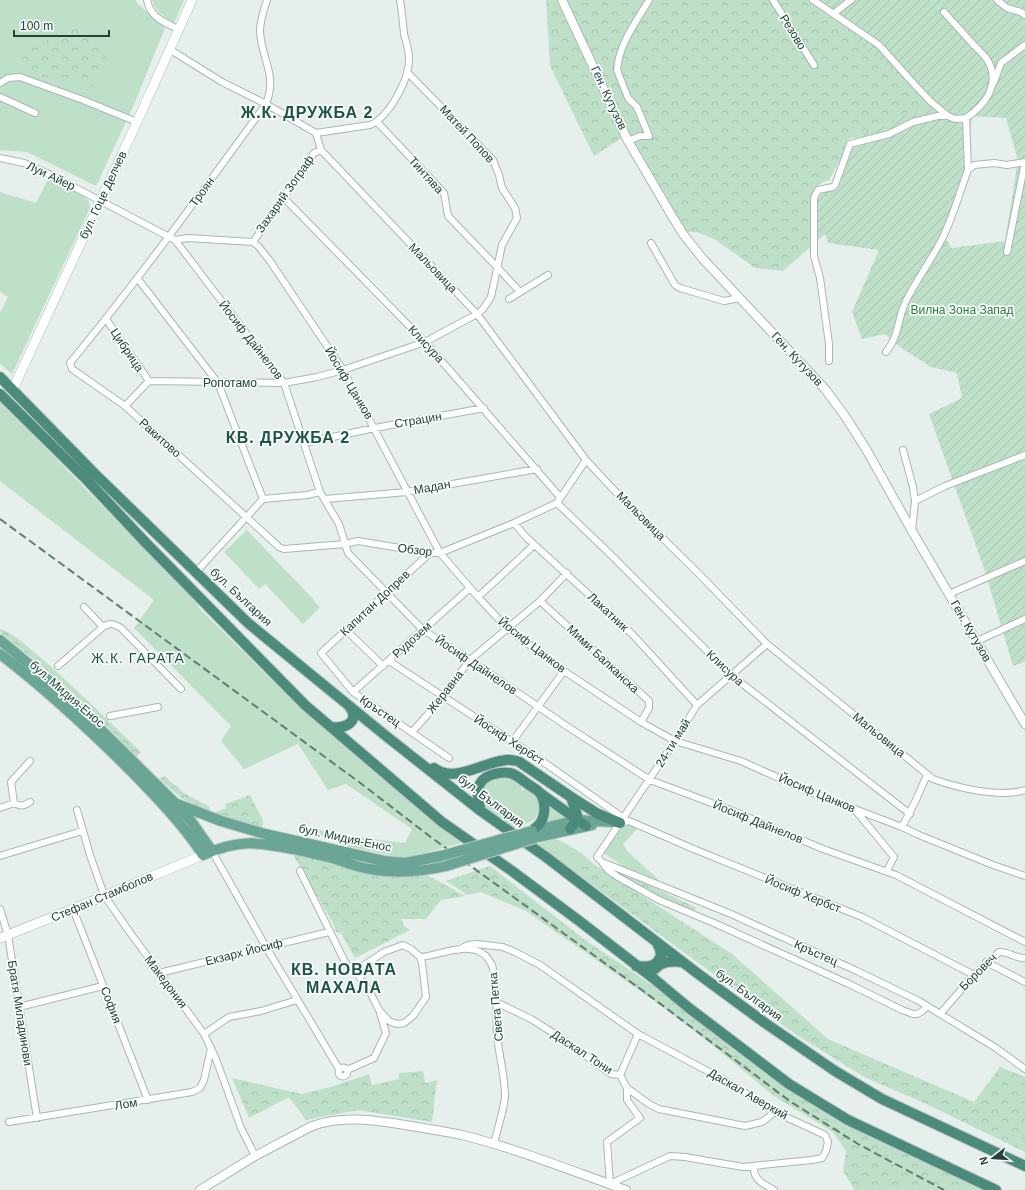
<svg xmlns="http://www.w3.org/2000/svg" width="1025" height="1190" font-family="Arial,sans-serif">
  <style>
    .grass { fill: #bfe0c8 }
    .forest { fill: url(#forest-crowns) }
    .garden { fill: url(#garden-furrows); fill-rule: evenodd }
    .lines { fill: none; stroke-linecap: round; stroke-linejoin: round }
    .minor-casing { stroke: #a8b8b2; stroke-width: 8 }
    .tertiary-casing { stroke: #a8b8b2; stroke-width: 10 }
    .secondary-casing { stroke: #a4bbb3; stroke-width: 10 }
    .primary-casing { stroke: #c2cac8; stroke-width: 12 }
    .trunk-casing { stroke: #c2cac8; stroke-width: 12 }
    .minor { stroke: #fff; stroke-width: 6 }
    .tertiary { stroke: #fff; stroke-width: 8 }
    .secondary { stroke: #fff; stroke-width: 9 }
    .primary { stroke: #6aa596; stroke-width: 10 }
    .trunk { stroke: #4c8a7c; stroke-width: 10 }
    .rail { stroke: #5f7d75; stroke-width: 2; stroke-dasharray: 8 4; stroke-linecap: butt }
    .primary-bridge-casing { stroke: #c2cac8; stroke-width: 12; stroke-linecap: butt }
    .primary-bridge { stroke: #6aa596; stroke-width: 10 }
    .labels { text-anchor: middle; stroke-width: 3.5; stroke-linejoin: round; paint-order: stroke }
    .street-label { font-size: 12px; fill: #24423a; stroke: #f7fbf9 }
    .park-label { font-size: 12px; fill: #2d7a4b; stroke: #f7fbf9 }
    .quarter-label { font-size: 14px; letter-spacing: 1px; fill: #1f5548; stroke: #f7fbf9 }
    .district-label { font-size: 16px; font-weight: bold; letter-spacing: 1px; fill: #1f5548; stroke: #f7fbf9 }
  </style>
  <defs>
    <pattern id="forest-crowns" width="20" height="18" patternUnits="userSpaceOnUse"><rect width="20" height="18" fill="#bfe0c8"/><path d="M2 6a3 3 0 1 1 6 0M12 15a3 3 0 1 1 6 0" fill="none" stroke="#a4c1ad"/></pattern>
    <pattern id="garden-furrows" width="10" height="10" patternUnits="userSpaceOnUse"><rect width="10" height="10" fill="#bfe0c8"/><path d="M-1 1l2-2M0 10L10 0M9 11l2-2" fill="none" stroke="#a4c1ad"/></pattern>
  </defs>
  <rect width="100%" height="100%" fill="#e6efeb"/>
  <path class="grass" d="M0 0H136L137 3 165 28 133 107 96 186 27 152 0 150Z
    M152 0H184L174 23C165 17 155 12 152 0Z
    M49 177 80 194 89 201 90 208 12 374 0 364V313L8 297 0 292V192L36 203Z
    M0 401 196 602 199 608 285 693 461 843 405 858 349 847 298 826 349 836 405 843 412 829 346 784 328 790 298 744 244 769 221 741 231 726 134 628 154 600 0 481Z
    M247 530 315 601 314 602 320 607 303 624 265 584 259 589 224 552Z
    M499 777H510L523 786 521 789 522 791 525 788C538 797 543 803 535 819L520 827H511L487 809 482 800 481 794 484 785 489 781Z
    M547 805 567 818 543 824Z
    M622 824H628L637 829 623 844 628 852 658 879 656 888 602 852Z
    M553 838C570 845 581 851 594 865L588 861 568 867 536 845Z"/>
  <path class="forest" d="M546 0H821L838 19 931 101 918 113H905L888 125 849 139 842 157 829 180C821 182 818 185 815 192V243L783 271 755 268 716 240 697 232H688L679 227 626 135 594 156 550 66Z
    M73 23 89 39 108 54 91 89 74 79 68 87 20 68 13 57 51 38Z
    M0 629C17 629 122 734 141 752L136 757 92 711 55 677 0 632Z
    M164 776 184 793 210 807V811L208 812 181 798 160 779Z
    M250 795 263 820V825L260 828 213 813 226 808 225 804Z
    M292 853 396 876 427 875 465 896 441 900 426 919H401L405 927 410 930 355 958 341 933 336 932 333 923Z
    M589 861 732 954 828 1039 974 1102 1000 1067 1025 1077V1152L922 1102 866 1078 795 1034 568 867Z
    M490 866 584 939 659 990 762 1069 832 1115 880 1142 891 1146 988 1190H855L843 1171 846 1151 833 1132 774 1096 717 1049 656 1002 526 911 481 892 467 895 446 881Z
    M608 867 617 870 697 908 691 913 654 896Z
    M423 1071 425 1083 437 1080 432 1122 358 1110 306 1120 289 1097 249 1118 232 1078 302 1094 334 1086 369 1074 372 1085 399 1079V1073Z"/>
  <path class="garden" d="M821 0H1025V662L1013 666 985 571 929 414 962 398 957 373 931 367 900 347 885 334 862 339 852 312 879 250 828 243 825 234 815 243 814 209H818V200L821 192 837 187 843 174 855 136 888 125 905 113H918L931 101 859 44ZM972 116 1006 118 1018 160 1005 241 952 248 945 238 966 179Z"/>
  <g class="lines">
    <defs>
      <path id="minor" d="M147 0C150 17 164 22 178 29
        M267 0C264 10 260 20 260 31 261 59 278 74 266 104 202 192 139 279 70 363L72 369 125 406 279 547 284 549 345 544 358 541 430 553H440L514 523 557 503 586 460
        M773 0 814 65
        M813 0 879 45 914 84 931 102 948 116
        M997 0 1007 8 1021 12 1025 15
        M944 12C953 22 962 32 971 42 976 48 984 54 988 61 1001 85 985 105 966 118
        M833 14 851 0
        M169 49 222 82 266 104 316 133 321 150 477 314 586 460 612 488 698 573 767 644 933 779C958 788 999 798 1025 790
        M994 82 1001 63 1025 45
        M0 83 8 78 20 77 83 100 137 122
        M0 97 35 113
        M377 122 444 193 448 216 497 267 520 292
        M316 133 370 125C389 117 410 79 409 58 409 50 406 42 404 34 403 23 402 11 400 0
        M628 141 640 136H649L637 107 628 98 617 70C619 44 636 22 649 0
        M0 158 24 163 55 177 175 240 284 383 320 492 339 524 348 553 423 630 470 660 565 725 650 780 733 811 823 849 896 875 1025 942
        M283 197 425 342 560 497
        M175 240 188 238 253 242 258 246 270 261 343 370 440 553 478 597 507 628 564 671 641 722 675 741 741 761 810 792 902 827 919 835 993 865 1025 876
        M253 242 314 153 321 150
        M651 243 675 285 680 288 724 301 740 298
        M1007 252 1025 162
        M138 279 218 383 263 499
        M509 299 548 275
        M106 319 149 381
        M886 352C900 335 897 319 906 301 917 279 932 259 943 237 953 217 960 191 968 170L974 165 994 163 1007 165 1025 162
        M829 361V344L820 278 814 256V198L818 190 833 187 835 185 850 144 889 134 913 122 938 116H948L955 119 966 118 968 170
        M125 406 149 381 284 383 317 377 343 370 425 342 477 314 483 309 491 297 502 245 517 218 515 208 502 188 499 175 493 160 407 72
        M304 443 375 428 484 408
        M903 450 913 487 915 501 912 531
        M325 499 407 492 537 469
        M915 501 945 486 1025 455
        M557 503 609 553 731 675 910 814
        M514 523 526 537 633 635 697 705
        M430 553 321 653 353 692 449 758
        M196 572 263 499 307 495 320 492
        M949 594 1025 561
        M478 597 534 545
        M540 601 649 701V708L641 722
        M84 607 103 627
        M346 630 383 666
        M977 641 1025 619
        M767 644 697 705 675 741 597 857 602 862 731 914 857 971 919 1001 996 1048 1025 1069
        M389 661 542 761 625 819
        M58 666 103 627C110 623 113 623 121 628L181 689
        M353 692 470 588
        M110 716 158 707
        M412 732 429 713 470 660 540 601 567 573
        M512 742 564 671
        M14 803 11 782 30 761
        M0 808 14 803C21 807 24 806 30 802
        M77 810 90 855 104 895 126 927 204 1034 216 1059 241 1128 255 1156
        M855 810 894 857 887 871
        M620 823 629 821 696 850 862 917 974 975
        M902 827 916 800 927 775
        M212 851 266 947 339 1069
        M0 856 82 831
        M602 862 608 870 618 877 659 900 714 923 849 984 902 1010 913 1014H917L921 1012 927 1007
        M300 871 345 962 349 967 354 969 370 992 379 1010 389 1021 394 1023 398 1024 404 1023 413 1016 426 997 422 963 420 957C438 956 463 943 480 952 486 954 489 960 492 965 498 984 496 1015 497 1035 499 1056 505 1076 505 1096 504 1110 497 1130 494 1144
        M0 909 8 935 37 1118
        M73 909 148 1100
        M458 950 468 945 477 944 503 947 515 952 540 965 638 1034 728 1082 775 1112 825 1135 828 1142 826 1151 822 1158 812 1160 743 1167 685 1157 670 1156 610 1184 607 1142 640 1118 627 1100V1088
        M986 962 1025 982
        M354 969 361 967 384 952 403 945 411 949 420 957
        M159 973 329 932
        M496 1002 531 1019 558 1036 611 1074 620 1075 627 1088 649 1104 659 1109 745 1126 762 1122 775 1112
        M19 1007 103 986
        M940 1014 974 975 999 952C1008 951 1016 959 1025 958
        M204 1034 229 1017 261 1011 297 1000
        M338.5 1072a4.5 4.5 0 1 1 9 0a4.5 4.5 0 1 1-9 0Z
        M347 1070 374 1058 386 1033 380 1013
        M620 1075 638 1034
        M9 1122 192 1092 200 1088 204 1080 211 1048
        M754 1167C753 1180 764 1184 774 1190"/>
      <path id="tertiary" d="M562 0 628 141 672 216 683 234 703 259 825 389 845 416 866 449 912 531 1025 724
        M200 1190 255 1156 312 1126C342 1115 374 1120 405 1125 424 1128 443 1131 462 1135 518 1149 572 1171 626 1190"/>
      <path id="secondary" d="M13 389 137 122 192 0
        M0 938 73 909 203 855"/>
      <path id="primary" d="M0 640 41 674 88 717 175 803 191 821 212 851
        M0 654C47 690 90 730 132 772 157 798 183 824 203 855 239 839 256 842 293 849 305 852 317 854 329 857 342 861 356 867 370 869 396 874 420 872 446 866
        M177 804 221 821 265 834 384 861 405 863 441 856
        M532 831 577 820 614 822
        M538 837 592 825"/>
      <path id="trunk" d="M0 377 95 474 248 623 386 736 481 811 546 857 697 973 765 1023 835 1071 882 1099 1025 1166
        M0 394 86 479 146 543 305 705 442 822 512 871 578 920 653 978 689 1008 789 1084 848 1120 996 1190
        M331 727C346 729 361 721 349 706
        M434 768C454 784 483 762 506 760 510 759 514 761 518 761L571 797 577 815V820L570 829
        M540 793 586 826
        M571 797 598 814 620 823
        M481 811C476 794 475 779 494 774 499 773 505 772 510 773 515 774 521 779 525 782 529 785 534 788 538 791 545 798 546 811 542 820 540 825 535 828 532 831
        M636 966C649 967 655 968 661 956L660 949 657 943
        M655 969C662 961 672 961 682 962"/>
    </defs>
    <use href="#minor" class="minor-casing"/>
    <use href="#tertiary" class="tertiary-casing"/>
    <use href="#secondary" class="secondary-casing"/>
    <use href="#primary" class="primary-casing"/>
    <use href="#trunk" class="trunk-casing"/>
    <use href="#minor" class="minor"/>
    <use href="#tertiary" class="tertiary"/>
    <use href="#secondary" class="secondary"/>
    <use href="#primary" class="primary"/>
    <use href="#trunk" class="trunk"/>
    <path class="rail" d="M0 519 359 782 432 838 646 993 791 1102 858 1144 944 1190"/>
    <defs>
      <path id="primary-bridge" d="M441 856 532 831
        M446 866 538 837"/>
    </defs>
    <use href="#primary-bridge" class="primary-bridge-casing"/>
    <use href="#primary-bridge" class="primary-bridge"/>
  </g>
  <g class="labels">
    <g class="street-label">
      <text transform="translate(793 32) rotate(58)" y="4">Резово</text>
      <text transform="translate(609 98) rotate(65)" y="4">Ген. Кутузов</text>
      <text transform="translate(467 134) rotate(47)" y="4">Матей Попов</text>
      <text transform="translate(426 175) rotate(48)" y="4">Тинтява</text>
      <text transform="translate(51 176) rotate(25)" y="4">Луи Айер</text>
      <text transform="translate(202 192) rotate(-54)" y="4">Троян</text>
      <text transform="translate(285 194) rotate(-55)" y="4">Захарий Зограф</text>
      <text transform="translate(103 195) rotate(-65)" y="4">бул. Гоце Делчев</text>
      <text transform="translate(433 268) rotate(46)" y="4">Мальовица</text>
      <text transform="translate(251 340) rotate(52)" y="4">Йосиф Дайнелов</text>
      <text transform="translate(426 344) rotate(47)" y="4">Клисура</text>
      <text transform="translate(127 350) rotate(56)" y="4">Цибрица</text>
      <text transform="translate(797 359) rotate(47)" y="4">Ген. Кутузов</text>
      <text x="230" y="387">Ропотамо</text>
      <text transform="translate(349 383) rotate(59)" y="4">Йосиф Цанков</text>
      <text transform="translate(418 420) rotate(-10)" y="4">Страцин</text>
      <text transform="translate(160 438) rotate(42)" y="4">Ракитово</text>
      <text transform="translate(432 487) rotate(-10)" y="4">Мадан</text>
      <text transform="translate(641 516) rotate(45)" y="4">Мальовица</text>
      <text transform="translate(415 550) rotate(7)" y="4">Обзор</text>
      <text transform="translate(241 597) rotate(43)" y="4">бул. България</text>
      <text transform="translate(375 603) rotate(-43)" y="4">Капитан Допрев</text>
      <text transform="translate(608 612) rotate(43)" y="4">Лакатник</text>
      <text transform="translate(971 631) rotate(60)" y="4">Ген. Кутузов</text>
      <text transform="translate(412 640) rotate(-42)" y="4">Рудозем</text>
      <text transform="translate(532 645) rotate(38)" y="4">Йосиф Цанков</text>
      <text transform="translate(603 659) rotate(43)" y="4">Мими Балканска</text>
      <text transform="translate(476 665) rotate(34)" y="4">Йосиф Дайнелов</text>
      <text transform="translate(725 668) rotate(43)" y="4">Клисура</text>
      <text transform="translate(445 692) rotate(-52)" y="4">Жеравна</text>
      <text transform="translate(67 694) rotate(41)" y="4">бул. Мидия-Енос</text>
      <text transform="translate(380 711) rotate(34)" y="4">Кръстец</text>
      <text transform="translate(879 735) rotate(39)" y="4">Мальовица</text>
      <text transform="translate(509 740) rotate(33)" y="4">Йосиф Хербст</text>
      <text transform="translate(673 743) rotate(-58)" y="4">24-ти май</text>
      <text transform="translate(817 793) rotate(23)" y="4">Йосиф Цанков</text>
      <text transform="translate(491 801) rotate(37)" y="4">бул. България</text>
      <text transform="translate(758 822) rotate(22)" y="4">Йосиф Дайнелов</text>
      <text transform="translate(345 838) rotate(12)" y="4">бул. Мидия-Енос</text>
      <text transform="translate(803 894) rotate(22)" y="4">Йосиф Хербст</text>
      <text transform="translate(102 897) rotate(-23)" y="4">Стефан Стамболов</text>
      <text transform="translate(244 952) rotate(-14)" y="4">Екзарх Йосиф</text>
      <text transform="translate(816 953) rotate(24)" y="4">Кръстец</text>
      <text transform="translate(978 972) rotate(-45)" y="4">Боровеч</text>
      <text transform="translate(166 982) rotate(53)" y="4">Македония</text>
      <text transform="translate(749 995) rotate(36)" y="4">бул. България</text>
      <text transform="translate(111 1005) rotate(69)" y="4">София</text>
      <text transform="translate(496 1007) rotate(-95)" y="4">Света Петка</text>
      <text transform="translate(20 1013) rotate(81)" y="4">Братя Миладинови</text>
      <text transform="translate(582 1052) rotate(33)" y="4">Даскал Тони</text>
      <text transform="translate(748 1094) rotate(30)" y="4">Даскал Аверкий</text>
      <text transform="translate(126 1104) rotate(-9)" y="4">Лом</text>
    </g>
    <g class="park-label">
      <text x="962" y="314">Вилна Зона Запад</text>
    </g>
    <g class="quarter-label">
      <text x="138" y="663">Ж.К. ГАРАТА</text>
    </g>
    <g class="district-label">
      <text x="307" y="118">Ж.К. ДРУЖБА 2</text>
      <text x="288" y="443">КВ. ДРУЖБА 2</text>
      <text x="344" y="975">КВ. НОВАТА<tspan x="344" dy="18">МАХАЛА</tspan></text>
    </g>
  </g>
  <g transform="translate(993 1158) rotate(253)" stroke="#f7fbf9" stroke-width="3" paint-order="stroke">
  <path d="M0-3L7 15L0 10L-7 15Z" fill="#24423a"/>
  <text y="-6" font-size="11" font-weight="bold" text-anchor="middle" fill="#24423a">N</text>
  </g>
  <path d="M14 30v6h95v-6" fill="none" stroke="#24423a" stroke-width="2"/>
  <text x="20" y="30" font-size="12" fill="#24423a" stroke="#f7fbf9" stroke-width="3" paint-order="stroke">100 m</text>
</svg>
